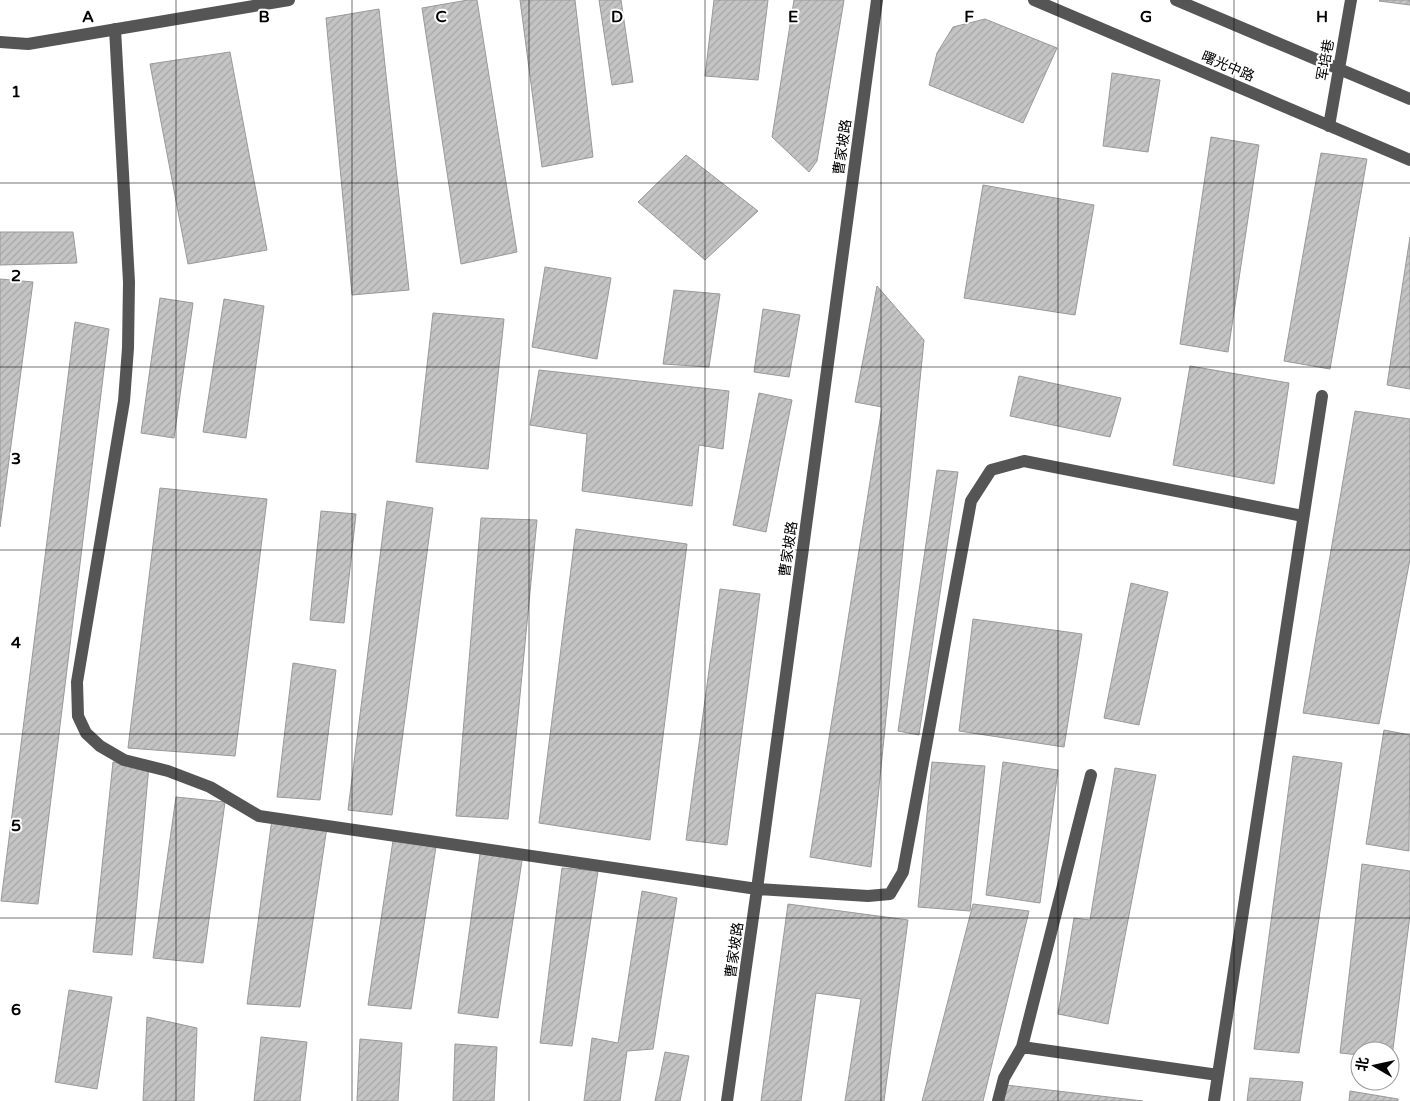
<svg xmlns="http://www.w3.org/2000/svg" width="1410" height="1101" font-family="'Varela Round','Noto Sans SC',sans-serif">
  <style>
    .building { fill: url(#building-hatch); stroke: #999 }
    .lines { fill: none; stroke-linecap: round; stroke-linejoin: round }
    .minor { stroke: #555; stroke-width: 12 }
    .grid { fill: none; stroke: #000; stroke-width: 1; stroke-opacity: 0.55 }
    .labels { text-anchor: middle; stroke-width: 4; stroke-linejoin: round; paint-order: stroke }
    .street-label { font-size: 14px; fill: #000; stroke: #fff }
    .grid-label { font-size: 16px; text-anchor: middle; font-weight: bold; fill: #000; stroke: #fff; stroke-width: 4; stroke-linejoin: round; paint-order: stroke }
  </style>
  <defs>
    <pattern id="building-hatch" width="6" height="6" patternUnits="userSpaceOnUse" patternTransform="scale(1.25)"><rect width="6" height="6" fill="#c4c4c4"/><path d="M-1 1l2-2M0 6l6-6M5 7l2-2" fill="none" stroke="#a7a7a7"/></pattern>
  </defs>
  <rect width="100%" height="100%" fill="#fff"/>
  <path class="building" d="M468 0H477L517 252 461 264 422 8Z
    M520 0H575L593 157 542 167Z
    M599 0H621L633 82 612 85Z
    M714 0H768L758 80 705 76Z
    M794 0H844L817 161 809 172 772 137Z
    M1410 0V5L1379 1 1380 0Z
    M379 9 409 290 352 295 326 18Z
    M985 19 1057 48 1023 123 929 85 937 53 953 27Z
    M230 52 267 250 188 264 150 64Z
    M1112 73 1160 80 1148 152 1103 146Z
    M1211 137 1259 145 1228 352 1180 344Z
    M1321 153 1367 159 1330 369 1284 361Z
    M686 155 758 211 705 260 638 202Z
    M983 185 1094 205 1075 315 964 298Z
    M0 232H73L77 263 0 265Z
    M1410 237V389L1387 385Z
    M545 267 611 278 597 359 532 347Z
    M0 279 33 282 0 527Z
    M877 286 924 340 871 867 810 857 882 407 855 402Z
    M674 290 720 294 709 367 663 364Z
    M160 298 193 303 174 438 141 433Z
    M224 299 264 306 246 438 203 432Z
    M763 309 800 315 789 377 754 372Z
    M433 313 504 319 488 469 416 462Z
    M75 322 109 329 38 904 1 901Z
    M1190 366 1289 383 1274 484 1173 465Z
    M539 370 729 391 723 449 699 445 692 506 582 491 587 434 530 425Z
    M1019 376 1121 398 1110 437 1010 416Z
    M759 393 792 400 766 532 733 525Z
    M1355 411 1410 419V559L1379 724 1303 713Z
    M937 470 958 472 919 735 898 731Z
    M160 488 267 499 235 756 128 748Z
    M387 501 433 508 392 815 348 810Z
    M321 511 356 514 344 623 310 620Z
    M481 518 537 520 508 819 456 816Z
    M576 529 687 544 650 840 539 823Z
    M1131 583 1168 592 1139 725 1104 718Z
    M720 589 760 594 727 845 686 840Z
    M973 619 1082 634 1064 747 959 731Z
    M293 663 336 670 320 800 277 797Z
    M1384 730 1410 735 1409 851 1366 844Z
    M1293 756 1342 763 1299 1053 1254 1049Z
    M113 762 149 765 132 955 93 952Z
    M932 762 985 766 970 911 918 907Z
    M1003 762 1058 770 1040 903 986 895Z
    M1115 768 1156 775 1108 1024 1058 1014 1074 918 1090 920Z
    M176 797 225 802 203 963 153 958Z
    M272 819 327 827 300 1007 247 1004Z
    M394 834 437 840 411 1009 368 1005Z
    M481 847 523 854 498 1018 458 1013Z
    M1362 864 1410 871V915L1392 1057H1390V1051H1360V1055L1340 1053Z
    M562 868 598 871 572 1046 540 1043Z
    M642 891 677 898 653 1049 627 1051 620 1101H584L592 1038 618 1043Z
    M788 904 908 920 884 1101H845L861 999 816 993 801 1101H761Z
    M973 904 1029 911 983 1101H922Z
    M69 990 112 997 97 1089 55 1082Z
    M147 1017 197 1028 194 1101H143Z
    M261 1037 307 1042 300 1101H254Z
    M360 1039 402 1043 398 1101H357Z
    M455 1044 497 1047 494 1101H453Z
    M665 1052 689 1056 680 1101H655Z
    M1250 1078 1303 1082 1300 1101H1247Z
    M1006 1085 1143 1101H1004Z
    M1350 1091 1398 1099V1101H1349Z"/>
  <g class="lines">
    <path class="minor" d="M1034 0 1410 160
      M1176 0 1410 99
      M115 29 129 282 128 348 124 401 77 682 78 716 86 733 100 746 124 760 168 771 210 787 259 816 757 889 868 896 890 894 903 872 971 501 991 470 1024 461 1303 516
      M0 42 28 44 289 0
      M1329 126 1351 0
      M1022 1047 1218 1075
      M727 1101 757 889 877 0
      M998 1101 1004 1078 1022 1047 1091 775
      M1214 1101 1322 396"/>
  </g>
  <path class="grid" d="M176 0V1101M352 0V1101M529 0V1101M705 0V1101M881 0V1101M1058 0V1101M1234 0V1101M0 183H1410M0 367H1410M0 550H1410M0 734H1410M0 918H1410"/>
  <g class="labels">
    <g class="street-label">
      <text transform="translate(1325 60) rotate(-80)" y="5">军培巷</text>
      <text transform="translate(1228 66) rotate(23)" y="5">曙光中路</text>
      <text transform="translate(842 147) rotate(-82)" y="5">曹家坡路</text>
      <text transform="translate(788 549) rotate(-82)" y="5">曹家坡路</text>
      <text transform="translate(734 950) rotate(-82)" y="5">曹家坡路</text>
    </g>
  </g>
  <g class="grid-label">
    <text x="88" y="22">A</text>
    <text x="264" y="22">B</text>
    <text x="441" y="22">C</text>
    <text x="617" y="22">D</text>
    <text x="793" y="22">E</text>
    <text x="969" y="22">F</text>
    <text x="1146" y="22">G</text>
    <text x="1322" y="22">H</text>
    <text x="16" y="97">1</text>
    <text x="16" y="281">2</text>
    <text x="16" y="464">3</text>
    <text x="16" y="648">4</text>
    <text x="16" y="831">5</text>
    <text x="16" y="1015">6</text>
  </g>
  <g transform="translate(1375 1066) rotate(279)"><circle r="24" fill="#ffffff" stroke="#999999"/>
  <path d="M0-4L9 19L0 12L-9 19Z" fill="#000000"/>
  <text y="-8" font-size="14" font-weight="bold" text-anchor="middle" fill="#000000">北</text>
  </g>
</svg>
